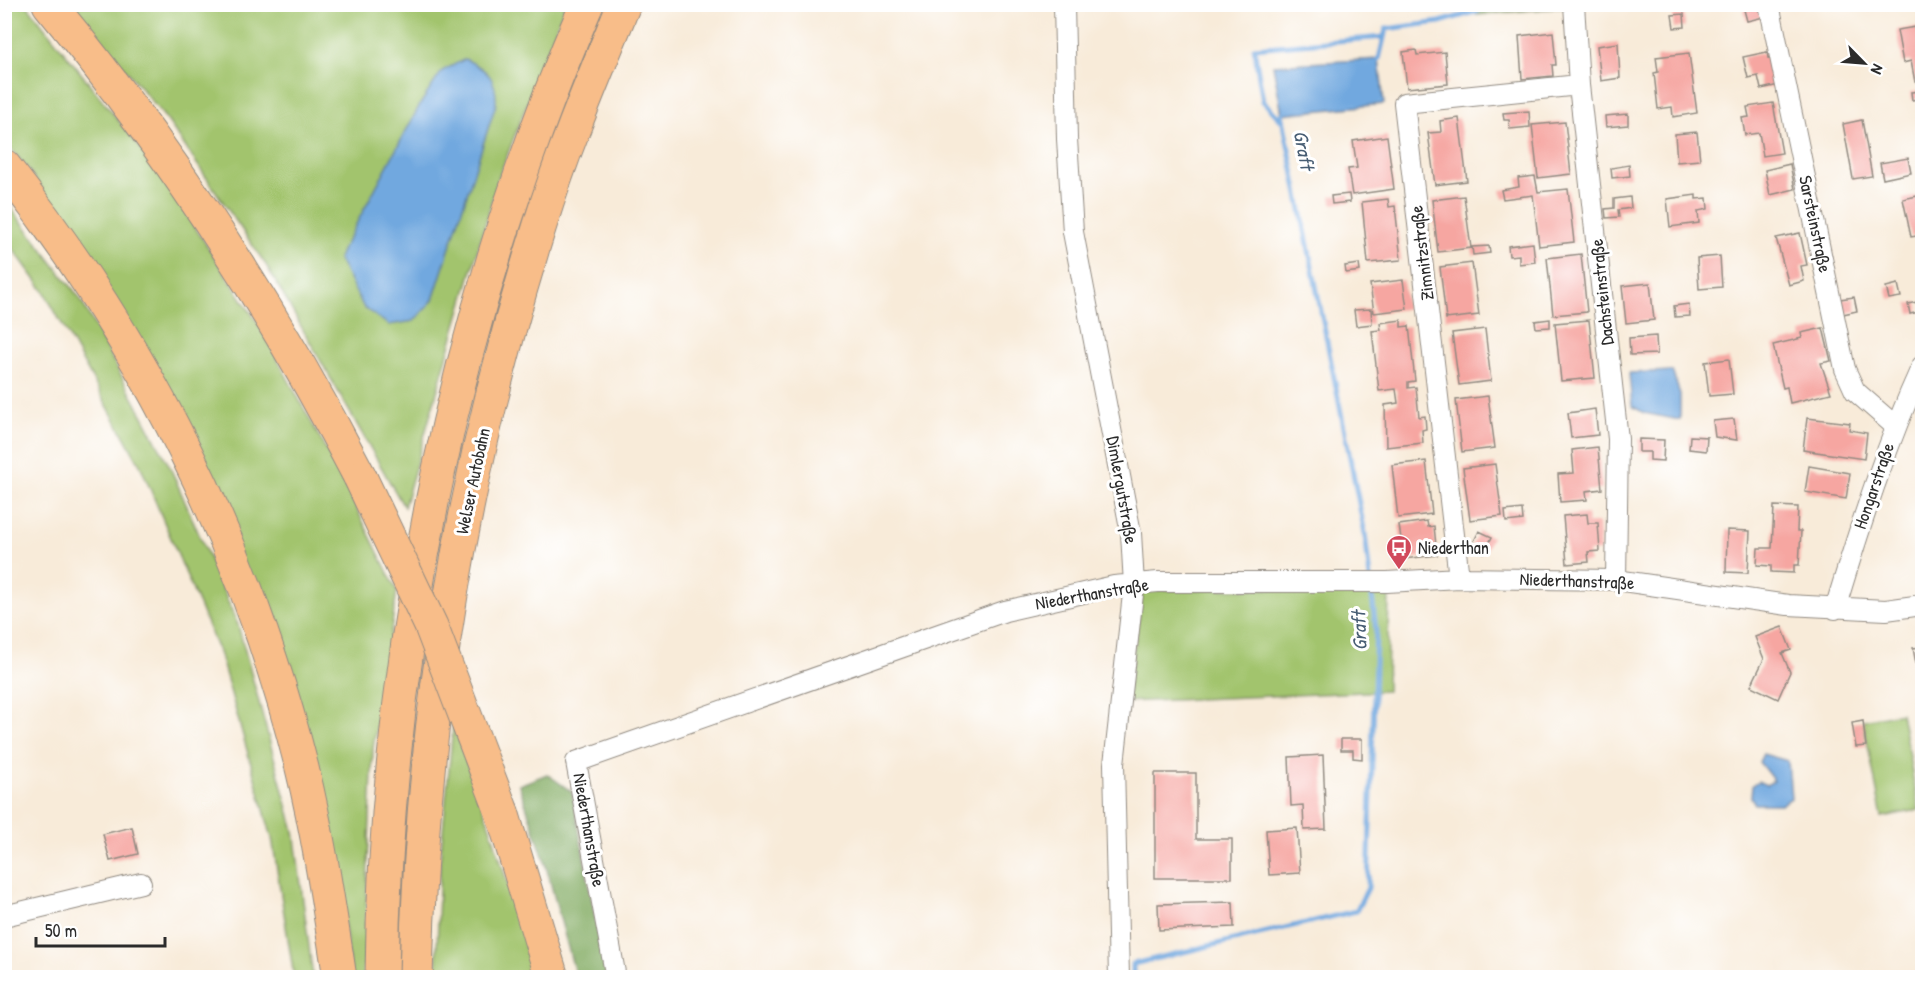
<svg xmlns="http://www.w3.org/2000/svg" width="1927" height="982" font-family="'Patrick Hand',sans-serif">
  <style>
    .green { fill: #a2c46d; stroke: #66784c; stroke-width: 1.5 }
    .forest { fill: #81aa60; stroke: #566a46; stroke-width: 1.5 }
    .water { fill: #71a8df; stroke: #4e6a85; stroke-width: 1.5 }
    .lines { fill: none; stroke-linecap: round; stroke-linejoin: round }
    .stream { stroke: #71a8df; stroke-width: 5 }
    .building { fill: #f6a6a1 }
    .street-casing { stroke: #928b82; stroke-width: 22 }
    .highway-casing { stroke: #928b82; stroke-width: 35 }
    .street { stroke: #fff; stroke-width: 20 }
    .highway { stroke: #f8bd89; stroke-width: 33 }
    .highway-bridge-casing { stroke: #928b82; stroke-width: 35; stroke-linecap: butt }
    .highway-bridge { stroke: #f8bd89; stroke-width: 33 }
    .labels { text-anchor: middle; stroke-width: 6; stroke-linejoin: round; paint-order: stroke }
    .street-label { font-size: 18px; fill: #2b2b2b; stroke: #fff }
    .poi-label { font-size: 18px; fill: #2b2b2b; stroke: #fff; text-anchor: start }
    .water-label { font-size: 20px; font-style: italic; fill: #475d73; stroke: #fff }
  </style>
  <rect width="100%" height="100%" fill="#fff"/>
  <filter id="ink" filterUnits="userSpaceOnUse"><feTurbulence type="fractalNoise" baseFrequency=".0167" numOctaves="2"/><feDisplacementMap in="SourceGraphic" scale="12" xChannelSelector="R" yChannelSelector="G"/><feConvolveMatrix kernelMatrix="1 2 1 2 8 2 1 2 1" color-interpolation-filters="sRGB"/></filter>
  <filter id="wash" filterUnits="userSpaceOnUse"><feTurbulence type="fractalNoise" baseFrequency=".008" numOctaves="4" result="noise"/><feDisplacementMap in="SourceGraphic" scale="24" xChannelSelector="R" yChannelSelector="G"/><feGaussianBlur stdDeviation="1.35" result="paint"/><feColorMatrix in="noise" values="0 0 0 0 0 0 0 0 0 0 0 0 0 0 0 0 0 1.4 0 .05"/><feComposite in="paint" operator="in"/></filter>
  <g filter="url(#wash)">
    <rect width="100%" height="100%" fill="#f8ebd9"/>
    <path class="green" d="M4 5H27L156 168 259 325 345 485 397 591 373 749 363 977H352L333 847 157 371 29 170 5 142Z
      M73 5H565L498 179 404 507 266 265 167 120Z
      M4 199 79 297 170 467 238 625 294 831 313 977H294L272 838 220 655 141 467 43 290 5 238Z
      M1389 588 1387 691 1126 702 1143 590Z
      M1901 713 1919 810 1882 817 1863 720Z
      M453 726 487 818 537 977 436 978 440 862Z"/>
    <path class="forest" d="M1479 5H1568V7L1477 15Z
      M547 774 572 792 606 977H576L544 859 519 785Z"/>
    <path class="water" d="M465 59C488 70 497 78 496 104L433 300 414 321 389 325 364 308 338 258 421 103 442 71Z
      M1379 59 1384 104 1282 114 1273 65Z
      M1672 371 1680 394V420L1644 413 1632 406 1629 373Z
      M1763 754 1788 761 1791 798 1782 804H1755L1751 797 1752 785 1758 781 1766 785 1774 781 1759 762Z"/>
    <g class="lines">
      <path class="stream" d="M1379 59 1386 29 1440 22 1478 11V4
        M1282 114 1365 534 1370 578
        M1282 121 1263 101 1254 48 1384 37
        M1133 978V964L1356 911 1368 888 1376 630 1371 587"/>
    </g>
    <g id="blocks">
      <path class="building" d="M1750 5H1761L1764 17 1747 21 1743 6Z
        M1684 14 1685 27 1674 28 1672 15Z
        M1922 26V80L1915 82 1911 61 1903 63 1897 30Z
        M1553 32 1556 65H1552L1553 76 1522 79 1519 36Z
        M1618 43 1620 78 1601 81 1597 46Z
        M1416 50 1417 55 1445 52 1448 84 1407 88 1403 52Z
        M1767 52 1768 58 1773 57 1779 85 1761 89 1758 76 1748 78 1743 57Z
        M1689 53 1697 113 1673 117 1672 107 1658 109 1654 73 1658 72 1656 57Z
        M1922 91V98L1912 100 1911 92Z
        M1773 103 1782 153 1763 156 1759 133 1745 135 1742 118 1749 117 1747 107Z
        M1529 111 1530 127 1510 129 1509 120H1504L1503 113Z
        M1628 114V125L1606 127 1605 116Z
        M1459 118 1467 181 1435 185 1428 133 1441 132 1440 121Z
        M1862 120 1872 176 1853 179 1843 124Z
        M1565 122 1571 174 1538 178 1532 125Z
        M1697 132 1700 160 1677 162 1675 134Z
        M1387 136 1394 189 1352 195 1348 169 1357 168 1353 141Z
        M1908 158 1911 173 1883 179 1880 163Z
        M1790 164 1795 189 1770 195 1765 170Z
        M1629 165 1630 176 1612 178 1611 168Z
        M1535 176 1538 192 1568 189 1574 242 1539 246 1533 195 1503 199 1501 190 1519 187 1518 178Z
        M1349 194 1350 202 1332 204 1331 196Z
        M1696 195V199L1707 198 1708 209 1698 211 1699 223 1670 227 1667 199Z
        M1922 195V235L1911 237 1903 199Z
        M1464 196 1471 248 1438 252 1432 200Z
        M1630 197 1631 208 1618 210 1619 217 1606 218 1605 209 1614 208V199Z
        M1388 199 1389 207 1395 206 1401 260 1368 263 1362 202Z
        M1800 233 1807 265 1801 266 1804 281 1789 285 1776 238Z
        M1533 243 1535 262 1519 264V255L1509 256 1508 246Z
        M1489 246 1490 253 1473 255 1472 247Z
        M1581 254 1587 312 1553 315 1547 258Z
        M1720 256 1722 287 1699 289 1697 258Z
        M1472 263 1479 315 1446 319 1440 267Z
        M1359 264 1360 271 1346 273 1345 266Z
        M1403 280 1407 309 1374 313 1370 284Z
        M1650 283 1654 320 1626 323 1622 286Z
        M1898 284 1901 297 1889 299 1886 287Z
        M1854 297 1857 311 1843 314 1840 299Z
        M1917 302 1919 312 1910 314 1908 304Z
        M1689 304 1690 316 1675 317 1674 306Z
        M1371 309 1372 324 1356 326 1354 310Z
        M1550 319V327L1536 328 1535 321Z
        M1401 320V327L1409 326 1415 381 1408 382V388L1416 387 1419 417 1425 416 1426 429 1422 430 1423 443 1386 447 1385 405 1398 403 1396 389 1379 391 1372 331 1381 330 1380 323Z
        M1589 320 1595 378 1561 381 1555 323Z
        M1823 328 1831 361 1821 363 1831 393 1790 403 1787 387 1783 388 1773 345 1802 338 1801 333Z
        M1485 329 1491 381 1459 385 1452 333Z
        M1656 336 1657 354 1630 355 1629 338Z
        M1729 359 1733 394 1709 396 1705 362Z
        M1488 396 1495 448 1462 452 1456 400Z
        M1595 409 1598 435 1571 438 1568 413Z
        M1807 418 1850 423 1849 430 1867 433 1864 459 1803 450Z
        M1734 419 1737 440 1715 437 1713 421Z
        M1690 436 1707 437 1706 451 1689 449Z
        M1639 439 1664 440 1663 461 1650 460V452H1639Z
        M1598 447 1602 489 1586 491 1587 500 1560 502 1558 474 1574 473 1572 450Z
        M1426 461 1432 514 1398 518 1392 465Z
        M1495 464 1502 516 1470 520 1463 468Z
        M1809 466 1850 473 1846 499 1805 492Z
        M1774 506 1798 507 1797 531H1801L1799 565H1794V573L1771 572V566L1757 565 1758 548H1772Z
        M1522 509 1523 520 1506 522 1505 511Z
        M1587 514 1588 523H1598L1600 551 1588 552 1589 562 1567 564 1563 516Z
        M1427 521 1428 527 1434 526 1437 555 1404 559 1399 525Z
        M1727 530 1750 531 1748 573 1726 572Z
        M1479 531 1492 537 1484 553 1471 547Z
        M1782 627 1791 650 1782 653 1790 672 1778 699 1751 686 1764 659 1755 637Z
        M1922 647V680H1919L1913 648Z
        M1863 721 1866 746 1856 747 1852 723Z
        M1341 739H1362V759L1353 758V750H1341Z
        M1323 755 1326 829 1304 830 1303 805 1291 806 1289 757Z
        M1155 773H1196V839H1232V878H1155Z
        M132 827 138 854 110 861 103 834Z
        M1297 828 1300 873 1269 875 1266 830Z
        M1233 902 1234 927 1159 930 1158 904Z"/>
    </g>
  </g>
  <g filter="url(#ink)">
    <use href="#blocks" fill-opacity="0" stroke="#928b82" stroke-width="1.5"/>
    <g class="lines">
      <defs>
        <path id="street" d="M1064 4 1067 139 1073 232 1131 533 1134 585 1114 764 1119 978
          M1574 4 1579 85 1618 439 1616 580
          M1769 4 1845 369 1855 391 1895 426
          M1459 578 1404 103 1579 85
          M1835 609C1860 526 1886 445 1922 366
          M4 916 141 883
          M616 978 576 762 1005 611 1114 586 1158 582H1387L1459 578 1616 580 1788 605 1886 610 1922 605"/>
        <path id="highway" d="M49 4C170 150 273 309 360 477
          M4 166C145 344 247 548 302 768 319 837 329 907 340 978
          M502 812 552 978
          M382 978C385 649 456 306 587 4
          M416 978C421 718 462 473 540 225 563 150 594 77 624 4"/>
      </defs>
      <use href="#street" class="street-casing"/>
      <use href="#highway" class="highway-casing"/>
      <use href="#street" class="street"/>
      <use href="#highway" class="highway"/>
      <defs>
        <path id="highway-bridge" d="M360 477 431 626 502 812"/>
      </defs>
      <use href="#highway-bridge" class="highway-bridge-casing"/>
      <use href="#highway-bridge" class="highway-bridge"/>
    </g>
  </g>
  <defs>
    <symbol id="bus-pin" viewBox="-11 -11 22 30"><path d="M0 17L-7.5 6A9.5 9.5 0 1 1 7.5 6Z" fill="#d1495b" stroke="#fff"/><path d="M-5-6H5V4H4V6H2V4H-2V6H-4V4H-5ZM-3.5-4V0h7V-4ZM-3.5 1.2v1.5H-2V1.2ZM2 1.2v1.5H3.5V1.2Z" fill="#fff"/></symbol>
  </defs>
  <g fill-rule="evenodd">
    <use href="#bus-pin" x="1384" y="533" width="30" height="40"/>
  </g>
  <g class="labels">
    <g class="street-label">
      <text transform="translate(1815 224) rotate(78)" y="6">Sarsteinstraße</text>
      <text transform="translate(1422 253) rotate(-97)" y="6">Zimnitzstraße</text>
      <text transform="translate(1602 292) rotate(-96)" y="6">Dachsteinstraße</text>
      <text transform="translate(473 481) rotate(-78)" y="6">Welser Autobahn</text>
      <text transform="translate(1874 486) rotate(-71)" y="6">Hongarstraße</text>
      <text transform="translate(1122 490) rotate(80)" y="6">Dimlergutstraße</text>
      <text transform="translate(1577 581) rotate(2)" y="6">Niederthanstraße</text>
      <text transform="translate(1092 594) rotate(-10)" y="6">Niederthanstraße</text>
      <text transform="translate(589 830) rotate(80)" y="6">Niederthanstraße</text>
    </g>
    <g class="poi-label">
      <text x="1418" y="554">Niederthan</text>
    </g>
    <g class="water-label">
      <text transform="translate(1304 150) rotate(79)" y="7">Graft</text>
      <text transform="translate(1359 631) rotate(-92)" y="7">Graft</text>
    </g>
  </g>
  <rect width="1927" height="982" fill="none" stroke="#fff" stroke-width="24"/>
  <g transform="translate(1864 63) rotate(115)" stroke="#ffffff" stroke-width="4.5" paint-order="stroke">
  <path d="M0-4.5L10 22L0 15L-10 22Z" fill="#2b2b2b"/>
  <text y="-9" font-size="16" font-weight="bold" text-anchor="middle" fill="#2b2b2b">N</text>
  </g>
  <path d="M36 937v9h129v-9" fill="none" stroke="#2b2b2b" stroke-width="3"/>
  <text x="45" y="937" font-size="18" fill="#2b2b2b" stroke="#ffffff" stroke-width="4.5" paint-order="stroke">50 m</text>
</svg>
